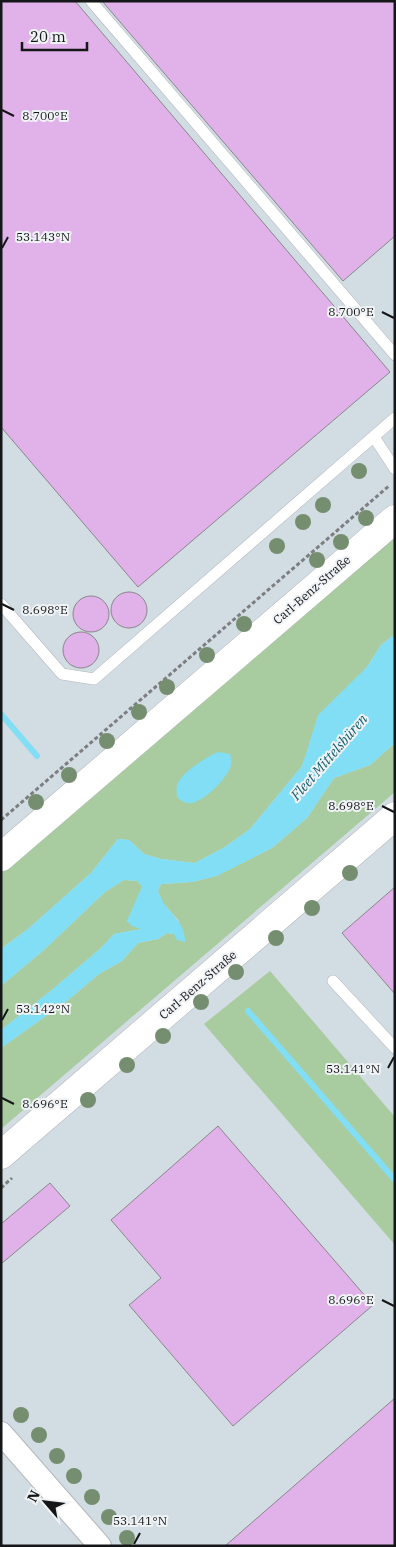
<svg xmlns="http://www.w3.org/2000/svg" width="396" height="1547" font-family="'IBM Plex Serif',serif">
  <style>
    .built { fill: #d2dce3 }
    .green { fill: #a8cc9f }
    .water { fill: #81def4 }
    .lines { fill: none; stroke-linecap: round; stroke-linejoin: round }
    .stream { stroke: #81def4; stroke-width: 6 }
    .building { fill: #e1b1ea; stroke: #89878a }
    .service-casing { stroke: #b4b7ba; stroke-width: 12 }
    .minor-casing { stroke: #b4b7ba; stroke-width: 24 }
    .tertiary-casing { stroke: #b4b7ba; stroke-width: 29 }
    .path { stroke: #7c7e7f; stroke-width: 3; stroke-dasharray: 4 2.5; stroke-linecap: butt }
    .service { stroke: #fff; stroke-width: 11 }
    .minor { stroke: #fff; stroke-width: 22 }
    .tertiary { stroke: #fff; stroke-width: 28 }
    .tree { fill: #758e6f }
    .ticks { fill: none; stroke: #151617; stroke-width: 2 }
    .labels { text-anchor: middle; stroke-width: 4; stroke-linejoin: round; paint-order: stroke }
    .street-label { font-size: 12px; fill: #151617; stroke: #f0f3f5 }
    .water-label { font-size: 14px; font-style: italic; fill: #136170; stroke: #f0f3f5 }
    .ticks-label { font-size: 12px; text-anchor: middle; fill: #151617; stroke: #f0f3f5; stroke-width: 4; stroke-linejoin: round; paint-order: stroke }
  </style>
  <rect width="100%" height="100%" fill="#e3e6e8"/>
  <path class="built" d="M1 1H395V1546H1Z"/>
  <path class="green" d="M395 530V634L381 645 367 667 310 743 302 766 250 829 225 847 195 863 161 859 144 854 129 840 118 839 91 873 28 929 1 949V868Z
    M395 743V792L1 1129V1048L67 1001 99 974 122 961 138 943 158 939 167 933 174 934 179 921 162 902 158 891 161 884 192 882 216 876 272 848 307 818 334 778 370 765Z
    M124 880 137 881 143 887 127 921 142 929 114 934 101 948 53 989 1 1030V986L45 949 105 892Z
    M270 971 395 1117V1245L204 1024Z"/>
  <path class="water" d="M395 634V743L370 765 334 778 307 818 272 848 217 876 192 882 161 884 158 891C160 894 161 899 163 902 172 916 186 924 185 942L177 940 174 934 167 933 158 939 138 943 122 961 99 974 67 1001 1 1048V1030L53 989 101 948 114 934 141 929 132 926 127 921 142 886 137 881 124 880 105 892 45 949 1 986V949L28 929 91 873 118 839 129 840 144 854 161 859 195 863 225 847 250 829 302 766 318 715 367 667 381 645Z
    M218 752 230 754C231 758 232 762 231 766 227 778 205 801 192 803 186 804 181 801 177 797 177 794 176 789 177 785 181 773 206 757 218 752Z"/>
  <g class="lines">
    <path class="stream" d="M1 714 37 756
      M248 1011 395 1180"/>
  </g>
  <path class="building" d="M1 1H75L390 372 138 587 1 427Z
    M102 1H395V236L343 281Z
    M111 610a18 18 0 1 1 36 0a18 18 0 1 1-36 0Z
    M73 614a18 18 0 1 1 36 0a18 18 0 1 1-36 0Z
    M63 650a18 18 0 1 1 36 0a18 18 0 1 1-36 0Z
    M395 887V994L342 933Z
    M218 1126 373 1305 233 1426 129 1305 161 1278 111 1220Z
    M50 1183 70 1206 1 1264V1224Z
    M395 1398V1546H225Z"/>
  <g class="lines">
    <defs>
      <path id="service" d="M91 1 395 355
        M374 437 395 469
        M1 604 62 674 94 679 395 418
        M333 981 395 1048"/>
      <path id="minor" d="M1 1433 100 1546"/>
      <path id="tertiary" d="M1 857 395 519
        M1 1155 395 816"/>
    </defs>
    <use href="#service" class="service-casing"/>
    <use href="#minor" class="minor-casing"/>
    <use href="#tertiary" class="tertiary-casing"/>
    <path class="path" d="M1 820 390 485
      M1 1188 12 1178"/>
    <use href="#service" class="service"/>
    <use href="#minor" class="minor"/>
    <use href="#tertiary" class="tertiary"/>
  </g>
  <g class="tree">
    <circle cx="359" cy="471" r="8"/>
    <circle cx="323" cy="505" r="8"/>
    <circle cx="366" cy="518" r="8"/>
    <circle cx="303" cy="522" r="8"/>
    <circle cx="341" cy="542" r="8"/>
    <circle cx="277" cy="546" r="8"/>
    <circle cx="317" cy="560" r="8"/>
    <circle cx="244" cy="624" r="8"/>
    <circle cx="207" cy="655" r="8"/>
    <circle cx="167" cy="687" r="8"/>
    <circle cx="139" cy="712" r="8"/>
    <circle cx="107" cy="741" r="8"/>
    <circle cx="69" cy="775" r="8"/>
    <circle cx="36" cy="802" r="8"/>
    <circle cx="350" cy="873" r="8"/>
    <circle cx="312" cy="908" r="8"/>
    <circle cx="276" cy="938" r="8"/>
    <circle cx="236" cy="972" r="8"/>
    <circle cx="201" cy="1002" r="8"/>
    <circle cx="163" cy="1036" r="8"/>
    <circle cx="127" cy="1065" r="8"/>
    <circle cx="88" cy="1100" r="8"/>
    <circle cx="21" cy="1415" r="8"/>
    <circle cx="39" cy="1435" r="8"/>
    <circle cx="57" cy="1456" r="8"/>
    <circle cx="74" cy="1476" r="8"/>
    <circle cx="92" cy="1497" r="8"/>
    <circle cx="109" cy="1517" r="8"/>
    <circle cx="127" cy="1538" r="8"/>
  </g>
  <path class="ticks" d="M2 110 14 116M2 248 8 237M382 312 394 318M2 604 14 610M382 806 394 812M2 1020 8 1009M388 1068 394 1057M2 1098 14 1104M382 1300 394 1306M134 1544 140 1533"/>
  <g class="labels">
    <g class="street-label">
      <text transform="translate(312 590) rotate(-41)" y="4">Carl-Benz-Straße</text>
      <text transform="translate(198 985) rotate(-41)" y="4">Carl-Benz-Straße</text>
    </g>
    <g class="water-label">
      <text transform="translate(329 757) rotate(-49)" y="5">Fleet Mittelsbüren</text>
    </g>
  </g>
  <g class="ticks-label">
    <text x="45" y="120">8.700°E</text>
    <text x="43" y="241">53.143°N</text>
    <text x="351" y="316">8.700°E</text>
    <text x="45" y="614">8.698°E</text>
    <text x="351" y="810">8.698°E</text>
    <text x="43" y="1013">53.142°N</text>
    <text x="353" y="1073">53.141°N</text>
    <text x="45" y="1108">8.696°E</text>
    <text x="351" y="1304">8.696°E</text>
    <text x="140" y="1525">53.141°N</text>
  </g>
  <rect width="396" height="1547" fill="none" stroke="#151617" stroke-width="5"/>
  <g transform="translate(45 1502) rotate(298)" stroke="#f0f3f5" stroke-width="4" paint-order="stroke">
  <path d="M0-4L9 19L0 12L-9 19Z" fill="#151617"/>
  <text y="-8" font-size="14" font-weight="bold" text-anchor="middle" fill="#151617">N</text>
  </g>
  <path d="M22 42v8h65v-8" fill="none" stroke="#151617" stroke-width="2.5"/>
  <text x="30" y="42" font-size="15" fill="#151617" stroke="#f0f3f5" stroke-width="4" paint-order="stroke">20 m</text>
</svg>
